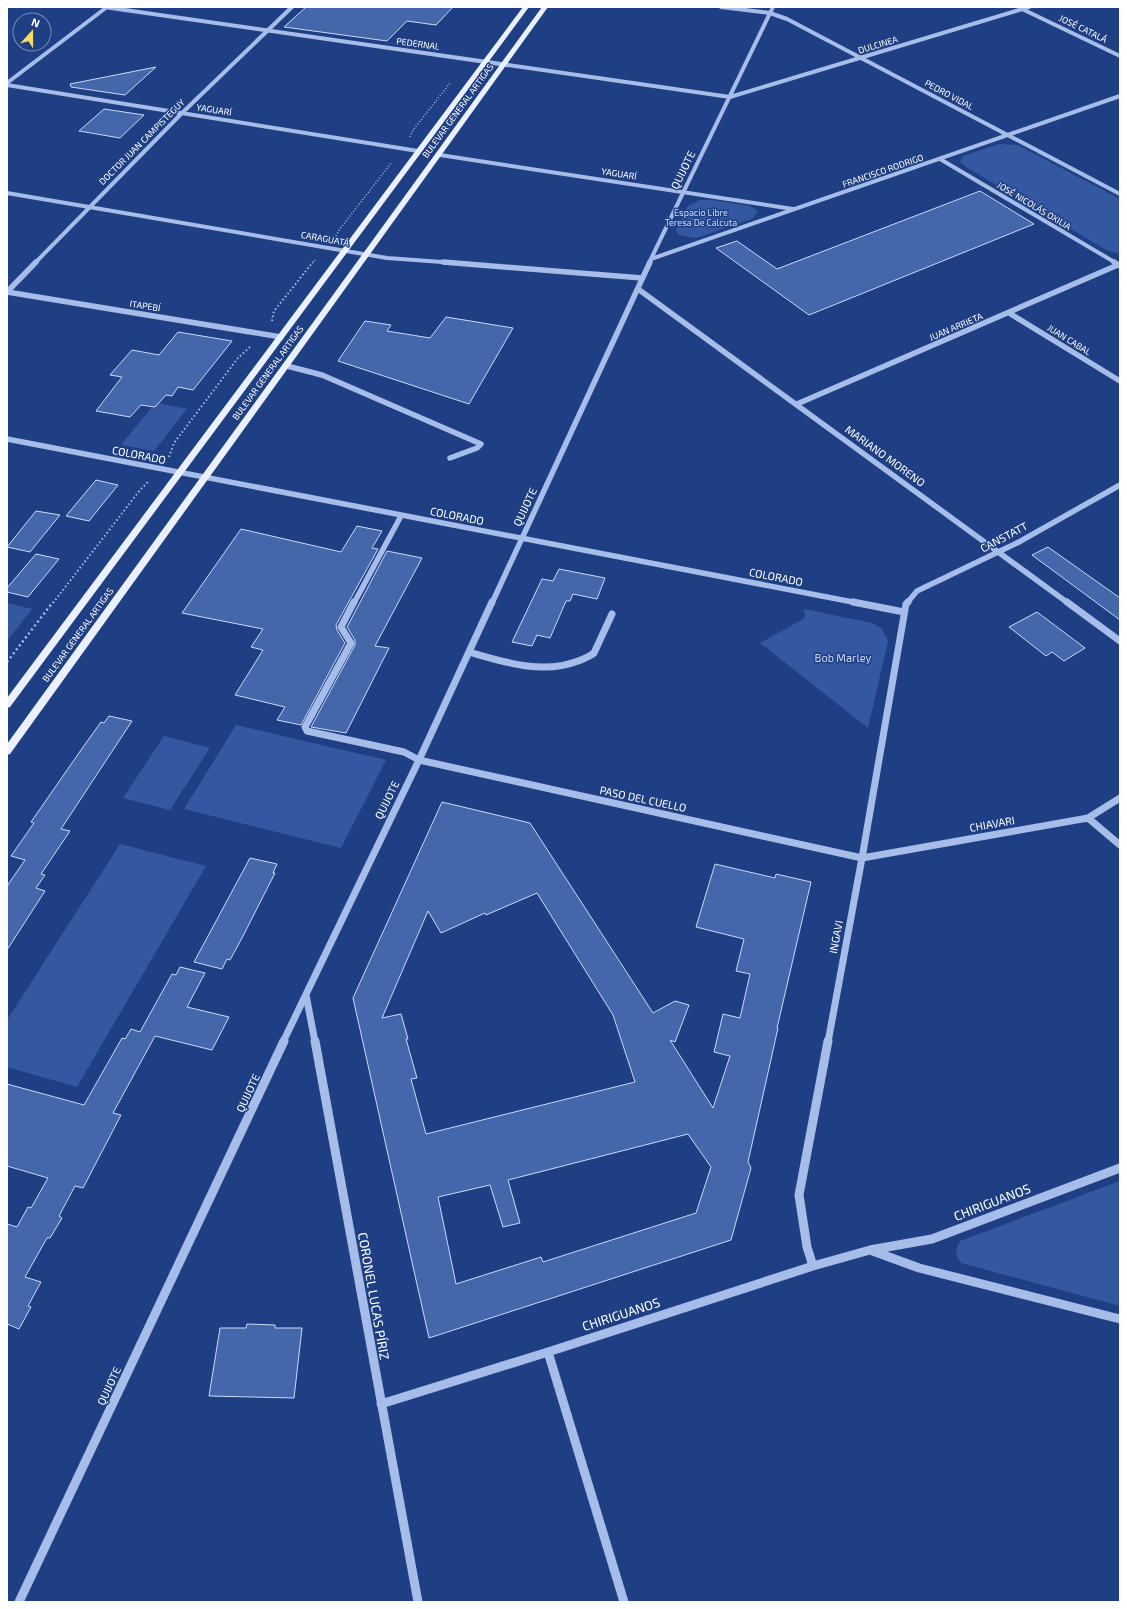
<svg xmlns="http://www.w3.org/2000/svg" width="1127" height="1609" font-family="'Exo 2',sans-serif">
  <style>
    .green { fill: #3357a1 }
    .building { fill: #4466ab; stroke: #cbdaf7; fill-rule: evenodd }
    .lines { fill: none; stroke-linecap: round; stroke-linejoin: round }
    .path-far2 { stroke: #a7bde9; stroke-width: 1.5; stroke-dasharray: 1 2; stroke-linecap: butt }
    .path-far1 { stroke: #a7bde9; stroke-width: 2; stroke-dasharray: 1.5 2.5; stroke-linecap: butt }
    .path { stroke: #a7bde9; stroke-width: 2.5; stroke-dasharray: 2 3; stroke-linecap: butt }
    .minor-far3 { stroke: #a7bde9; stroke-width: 4 }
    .minor-far2 { stroke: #a7bde9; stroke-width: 5.5 }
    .minor-far1 { stroke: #a7bde9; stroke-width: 7 }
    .minor { stroke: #a7bde9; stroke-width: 9 }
    .major { fill: #ebf0fe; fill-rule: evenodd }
    .labels { text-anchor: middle; stroke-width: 3; stroke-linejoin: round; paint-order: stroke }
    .far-street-label { font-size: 9px; fill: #fff; stroke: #1f3f84 }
    .far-park-label { font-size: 9px; fill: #cbdaf7; stroke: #1f3f84 }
    .street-label { font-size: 11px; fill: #fff; stroke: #1f3f84 }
    .park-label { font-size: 11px; fill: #cbdaf7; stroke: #1f3f84 }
    .near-street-label { font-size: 13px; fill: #fff; stroke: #1f3f84 }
  </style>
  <rect width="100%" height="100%" fill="#1f3f84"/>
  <path class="green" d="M486 72H488L439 141H436Z
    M999 144 1018 145 1120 199V254L1108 251 966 167 960 162 963 156Z
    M700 200H712L750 206 754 208 758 212 752 219 696 238 682 236 678 234 676 230 688 206Z
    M158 403 187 409 154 451 121 445 152 407H155Z
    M7 603 32 609 7 641Z
    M804 609 872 623 882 629 888 641 868 728 760 643 805 618Z
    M236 725 386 760 341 848 184 809Z
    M164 736 210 748 170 810 123 798Z
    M120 844 206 866 77 1087 7 1067V1020Z
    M1120 1181V1306L961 1263C955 1254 955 1250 960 1241Z"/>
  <path class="building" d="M306 7H453L436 25 407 21 387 41 284 27Z
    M156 67 125 95 71 87 70 84Z
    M104 109 144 115 120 138 79 131Z
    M980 191 1034 224 809 315 716 248 737 241 777 269Z
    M446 317 513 328 469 404 338 361 365 321 391 325 387 331 430 338Z
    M178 332 232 341 193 390 178 387 172 396 166 395 155 407 141 405 130 417 96 411 122 377 110 375 132 350 159 355Z
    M96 480 118 485 89 521 66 516Z
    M36 511 60 515 30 552 7 547Z
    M357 526 382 531 372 548 378 549 336 625 337 630 345 643 301 725 277 720 285 707 235 695 263 650 251 647 263 629 182 613 241 529 341 552Z
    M1048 547 1120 598V620L1032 555Z
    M387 551 422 558 375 646 389 648 346 733 311 727 355 645V640L347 627Z
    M36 554 59 559 28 597 7 592V588Z
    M559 569 605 578 597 599 573 594 570 601H566L550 638 537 635 532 646 512 642 542 579 553 581Z
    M1037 612 1085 648 1064 661 1052 652 1046 656 1009 627Z
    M109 716 132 721 61 829 70 831 41 874 45 875 36 888 45 891 7 950V886L25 860 11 856 34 823 31 822 81 750 101 722 104 723Z
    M442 802 530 823 653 1013 675 1001 689 1005 675 1042 670 1040 713 1108 730 1056 714 1052 723 1014 740 1018 750 974 736 971 744 939 696 927 715 864 775 878 776 874 811 882 777 1028H778L748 1162 751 1168 731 1240 429 1338 353 998ZM537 893 613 1015 635 1082 426 1134 411 1079 417 1078 406 1039H408L401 1014 382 1018 428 911 441 933 485 913 486 915ZM688 1134 711 1167 696 1213 543 1262 541 1257 456 1284 438 1197 490 1185 503 1227 520 1223 508 1180Z
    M250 858 277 864 273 873H275L242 938 230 960 227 959 222 969 194 962Z
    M180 967 205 973 187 1007 229 1017 212 1050 155 1036 113 1113 121 1115 83 1188 75 1186 59 1216 62 1218 50 1238H47L25 1277 41 1282 28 1306 31 1307 19 1329 7 1324V1224L17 1227 28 1207 31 1208 48 1178 7 1166V1084L84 1105 122 1038 125 1039 131 1029 140 1032 172 974 176 975Z
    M247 1324 275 1325V1328H302L294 1398 209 1396 220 1328H246Z"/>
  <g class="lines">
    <path class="path-far2" d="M410 137 413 130 451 82
      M336 236 339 230 392 162
      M312 263 316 259"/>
    <path class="path-far1" d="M272 321 274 311 313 262
      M169 457 174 443 238 358 251 346
      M53 603 140 490 149 481"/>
    <path class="path" d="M7 662 53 602"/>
    <path class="minor-far3" d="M104 7 730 97 1029 7
      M721 7 770 13 787 19 1120 194
      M1020 8 1120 56
      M7 83 107 7
      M7 85 418 151
      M440 155 793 209
      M940 159 1116 263
      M7 193 387 258 456 263
      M651 259 1120 96
      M35 263 182 113 292 7
      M649 263 773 7"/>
    <path class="minor-far2" d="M443 262 642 278
      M1114 262 1120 266
      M638 289 1068 603
      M7 292 36 262
      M7 292 281 337
      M1009 313 1120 381
      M287 366 322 375 481 444 477 448 450 458
      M797 404 1120 264
      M7 439 858 603
      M354 603 401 516
      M492 603 650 262
      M907 603 917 591 1017 543 1120 485"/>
    <path class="minor-far1" d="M354 602 341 627 351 643 305 727 307 731 404 752 419 760 862 858 1088 818 1120 798
      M853 602 904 612
      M1067 602 1120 641
      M469 652C504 662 542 675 578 661 583 659 589 657 594 653L612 614
      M1088 818 1120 845
      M306 995 315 1042
      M283 1042 419 760 492 602
      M828 1042 862 858 906 604 908 602"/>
    <path class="minor" d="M315 1041 418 1602
      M870 1250 919 1268 1120 1319
      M813 1266 807 1247 799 1195 828 1041
      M548 1352 624 1602
      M381 1404 548 1352 813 1266 870 1250 932 1239 1120 1168
      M19 1602 284 1041"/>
    <path class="major" d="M523 7H529L10 707 7 708V698Z
      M542 7H548L10 754 7 755V744Z"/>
  </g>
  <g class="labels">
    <g class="far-street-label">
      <text transform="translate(1083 29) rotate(26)" y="3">JOSÉ CATALÁ</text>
      <text transform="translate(418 44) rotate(8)" y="3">PEDERNAL</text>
      <text transform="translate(878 45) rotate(-17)" y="3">DULCINEA</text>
      <text transform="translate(949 95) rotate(28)" y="3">PEDRO VIDAL</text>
      <text transform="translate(214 110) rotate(9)" y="3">YAGUARÍ</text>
      <text transform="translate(458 111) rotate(-54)" y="3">BULEVAR GENERAL ARTIGAS</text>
      <text transform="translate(142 142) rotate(-45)" y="3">DOCTOR JUAN CAMPISTEGUY</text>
      <text transform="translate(883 171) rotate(-19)" y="3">FRANCISCO RODRIGO</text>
      <text transform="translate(619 174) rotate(9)" y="3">YAGUARÍ</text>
      <text transform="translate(1034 206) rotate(31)" y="3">JOSÉ NICOLÁS OXILIA</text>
      <text transform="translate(325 239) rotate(10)" y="3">CARAGUATÁ</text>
      <text transform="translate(145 306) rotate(9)" y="3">ITAPEBÍ</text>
      <text transform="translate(956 327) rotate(-23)" y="3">JUAN ARRIETA</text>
      <text transform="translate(1069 340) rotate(32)" y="3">JUAN CABAL</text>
      <text transform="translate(268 373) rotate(-54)" y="3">BULEVAR GENERAL ARTIGAS</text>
      <text transform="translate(78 635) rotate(-54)" y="3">BULEVAR GENERAL ARTIGAS</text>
    </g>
    <g class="far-park-label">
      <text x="701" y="216">Espacio Libre<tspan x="701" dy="10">Teresa De Calcuta</tspan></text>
    </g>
    <g class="street-label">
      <text transform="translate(683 170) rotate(-64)" y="4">QUIJOTE</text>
      <text transform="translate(139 455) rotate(11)" y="4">COLORADO</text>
      <text transform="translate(885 456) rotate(36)" y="4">MARIANO MORENO</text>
      <text transform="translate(525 507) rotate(-65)" y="4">QUIJOTE</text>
      <text transform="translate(457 516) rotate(11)" y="4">COLORADO</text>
      <text transform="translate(1004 537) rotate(-28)" y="4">CANSTATT</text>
      <text transform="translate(776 577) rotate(11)" y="4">COLORADO</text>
      <text transform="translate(643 799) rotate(12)" y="4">PASO DEL CUELLO</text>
      <text transform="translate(387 800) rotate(-64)" y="4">QUIJOTE</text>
      <text transform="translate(992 824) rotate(-10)" y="4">CHIAVARI</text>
      <text transform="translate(836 937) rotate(-79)" y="4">INGAVI</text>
      <text transform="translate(248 1093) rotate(-65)" y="4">QUIJOTE</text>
      <text transform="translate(109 1386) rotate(-65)" y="4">QUIJOTE</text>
    </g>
    <g class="park-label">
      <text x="843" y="662">Bob Marley</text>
    </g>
    <g class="near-street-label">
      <text transform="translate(992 1202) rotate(-21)" y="5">CHIRIGUANOS</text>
      <text transform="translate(374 1296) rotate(80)" y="5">CORONEL LUCAS PÍRIZ</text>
      <text transform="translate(621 1314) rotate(-18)" y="5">CHIRIGUANOS</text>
    </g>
  </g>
  <rect width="1127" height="1609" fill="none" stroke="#ffffff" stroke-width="16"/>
  <g transform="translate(32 32) rotate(21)"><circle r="19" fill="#1f3f84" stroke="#798cb5"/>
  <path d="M0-3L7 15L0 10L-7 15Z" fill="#f7df67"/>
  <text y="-6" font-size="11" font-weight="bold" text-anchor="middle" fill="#ffffff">N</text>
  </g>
</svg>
